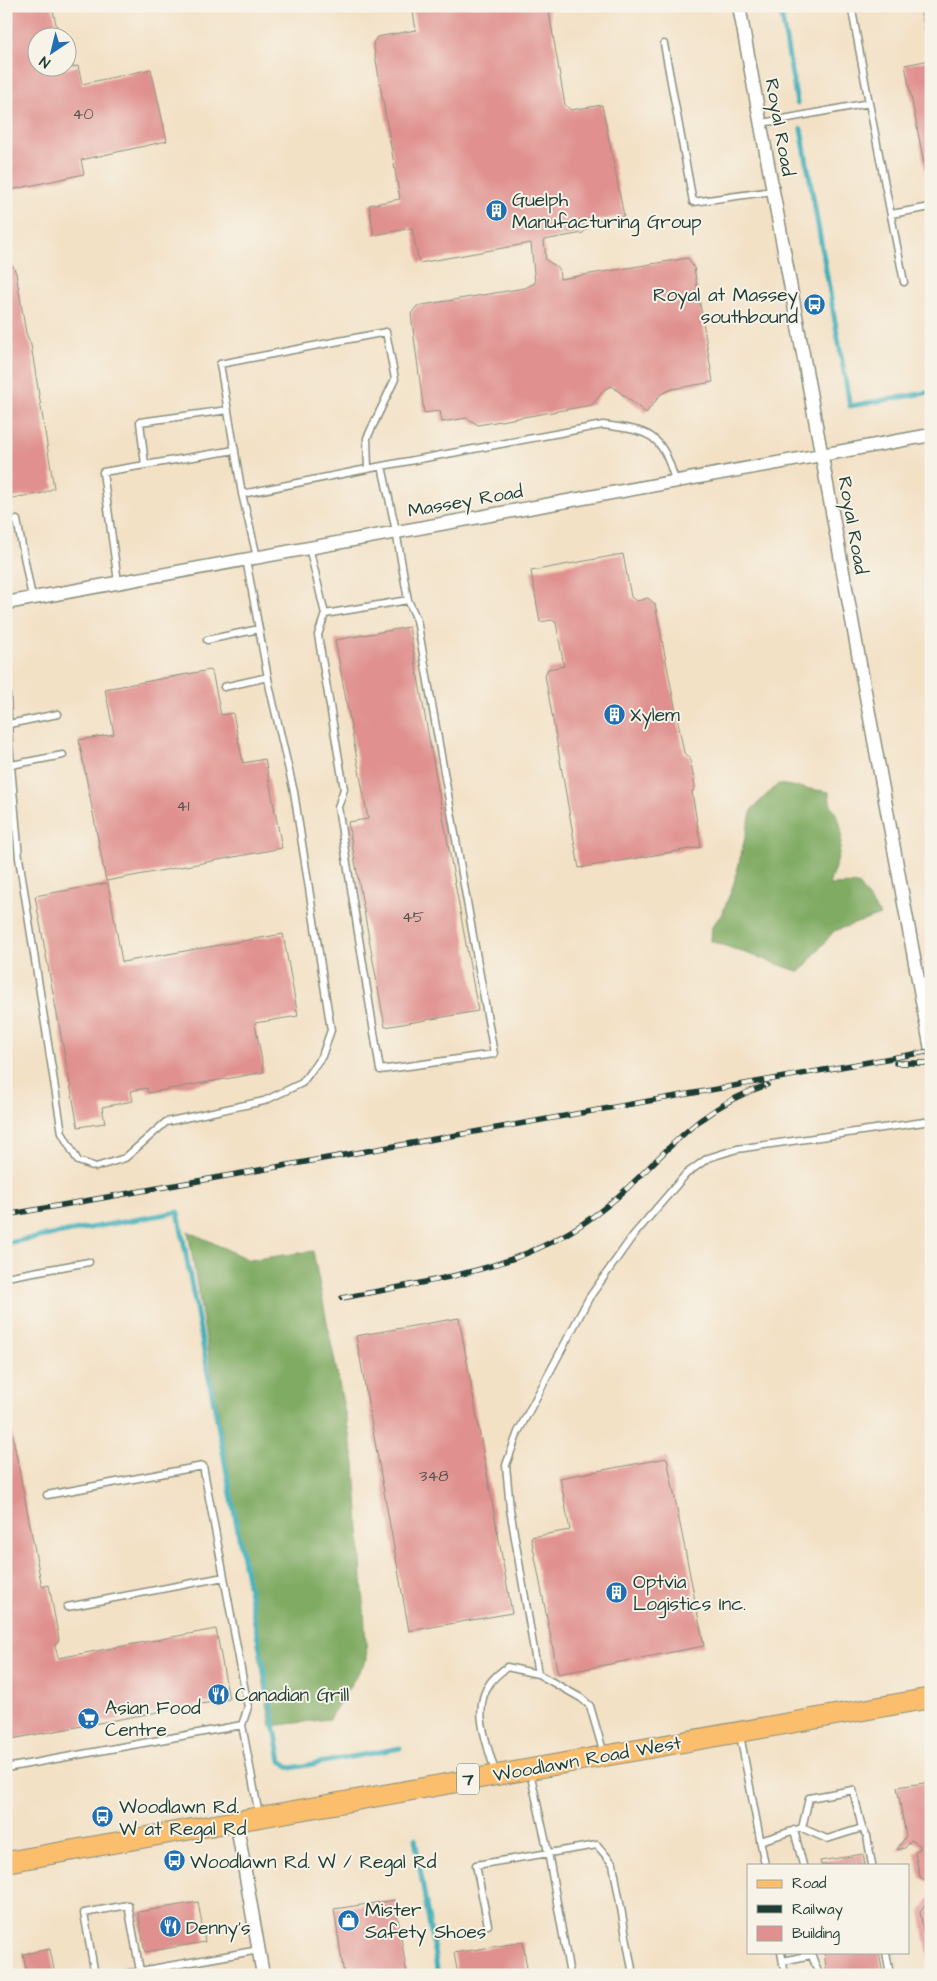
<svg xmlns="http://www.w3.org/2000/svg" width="937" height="1981" font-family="'Architects Daughter',sans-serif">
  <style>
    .forest { fill: #80ab63; stroke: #50744c }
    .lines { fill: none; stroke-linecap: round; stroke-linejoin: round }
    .stream { stroke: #3eaeb9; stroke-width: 5 }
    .building { fill: #e0918f }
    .service-casing { stroke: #898f7d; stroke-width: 9 }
    .minor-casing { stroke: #898f7d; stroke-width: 15 }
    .primary-casing { stroke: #898f7d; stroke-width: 22 }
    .service { stroke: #fff; stroke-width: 6 }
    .minor { stroke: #fff; stroke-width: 12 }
    .primary { stroke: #fabe6d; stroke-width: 20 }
    .rail-casing { stroke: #1f3d34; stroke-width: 5.5 }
    .rail { stroke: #f7f3e8; stroke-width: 4; stroke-dasharray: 11; stroke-linecap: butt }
    .labels { text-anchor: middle; stroke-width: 4; stroke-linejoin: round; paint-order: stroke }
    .number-label { font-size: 16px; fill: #4f524b }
    .shield { fill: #f7f3e8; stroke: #60746a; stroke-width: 1 }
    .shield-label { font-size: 18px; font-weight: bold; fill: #1f3d34 }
    .street-label { font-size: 19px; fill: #1f3d34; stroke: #f7f3e8 }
    .poi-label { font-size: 19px; fill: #1f3d34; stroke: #f7f3e8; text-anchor: start }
  </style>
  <rect width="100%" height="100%" fill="#f7f3e8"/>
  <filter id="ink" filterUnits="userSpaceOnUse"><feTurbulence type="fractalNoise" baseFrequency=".02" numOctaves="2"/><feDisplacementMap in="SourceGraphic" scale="10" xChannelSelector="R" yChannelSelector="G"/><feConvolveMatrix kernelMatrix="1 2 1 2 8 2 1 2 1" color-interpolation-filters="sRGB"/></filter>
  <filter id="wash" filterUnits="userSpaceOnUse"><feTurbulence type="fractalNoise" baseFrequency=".0096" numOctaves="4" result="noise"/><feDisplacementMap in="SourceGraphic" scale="20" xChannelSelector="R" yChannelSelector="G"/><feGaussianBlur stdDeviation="1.12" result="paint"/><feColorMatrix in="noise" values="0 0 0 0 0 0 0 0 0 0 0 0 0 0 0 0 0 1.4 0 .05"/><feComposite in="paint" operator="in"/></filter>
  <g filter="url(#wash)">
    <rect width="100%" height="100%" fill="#f3e1c6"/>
    <path class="forest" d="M778 784 829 792C829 810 837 810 840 824 845 844 835 866 829 885L858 884 880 915 834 931 800 972 711 941 712 927 723 912 734 883 752 809Z
      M188 1231 249 1260 313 1251 355 1464 367 1659 329 1719 271 1726Z"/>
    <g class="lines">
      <path class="stream" d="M780 6 797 103
        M801 129 850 406 931 392
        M6 1243 178 1212 281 1761 291 1768 400 1748
        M415 1839 438 1975"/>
    </g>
    <g id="blocks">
      <path class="building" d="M6 6H52L59 38H38V68L66 69 78 66 82 84 151 69 167 141 81 160 84 174 6 191Z
        M412 6H548L565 105 571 110 602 105 624 216 593 221 583 233 544 240 546 260 559 268 560 279 688 258 694 268 713 382 672 389 661 394 646 413 612 386 605 389 592 405 478 425 467 418 442 422 440 411 424 413 411 314 417 306 525 288 535 283 531 243 419 263 412 228 374 235 369 205 400 199 373 43 377 37 416 30Z
        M920 6H931V184L928 185 905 65 930 60Z
        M13 266 16 273 26 333 31 345 54 488 43 493 6 499V268Z
        M623 554 631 597 637 601 648 598 655 604 684 753 690 757 695 787 692 792 701 847 579 868 545 675 548 669 564 666 556 623 552 620 540 622 531 571Z
        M409 627 478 1011 385 1027 348 822 368 819 335 640Z
        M210 670 213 676 221 715 233 713 243 763 265 759 282 848 106 881 79 740 114 734 105 689Z
        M108 883 122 962 283 934 298 1016 255 1023 264 1072 148 1093 147 1088 131 1091 133 1101 102 1107 105 1123 78 1127 35 896Z
        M459 1318 512 1613 409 1631 356 1336Z
        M6 1402 42 1587 49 1585 59 1640 55 1645 58 1658 216 1629 229 1699 6 1740Z
        M667 1458 704 1646 558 1674 531 1537 570 1530 560 1478Z
        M931 1782V1882H928L920 1877 915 1853 921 1846 911 1840 905 1848 897 1850 906 1836 897 1787Z
        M863 1854 865 1865H821L820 1861Z
        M931 1896V1967H930L920 1912Z
        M395 1900 407 1975H344L334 1909Z
        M198 1902 205 1942 145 1952 138 1912Z
        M523 1942 528 1975H458L454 1953Z
        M50 1949 55 1975H27L23 1954Z
        M824 1952H879L883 1975H827Z"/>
    </g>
  </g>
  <g filter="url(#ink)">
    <use href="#blocks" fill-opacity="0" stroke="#898f7d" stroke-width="1"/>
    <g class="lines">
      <defs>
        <path id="service" d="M852 10 869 103
          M664 44 693 202 773 191
          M762 123 869 103 904 282
          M891 214 931 207
          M145 465 140 422 228 410
          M242 494 220 364 386 332 395 379 367 438 368 469
          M6 522 17 520 32 598
          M309 547 325 614 408 600 396 531 382 466 603 425C651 431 661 433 675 480
          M257 557 242 494 382 466
          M118 582 103 472 235 450
          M325 614 318 635 344 789 338 807 380 1070 494 1054 417 620 408 600
          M207 640 259 629
          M6 669 9 743 19 858 62 1133 78 1161 96 1167 125 1158 166 1122 264 1101 302 1083 322 1056 331 1030 294 792 270 689 246 559
          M224 687 268 677
          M9 724 58 714
          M11 765 63 755
          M6 1277 89 1262
          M47 1495 203 1466 224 1577
          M67 1607 224 1577 248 1707 242 1725 259 1815
          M538 1674 510 1509 506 1465 518 1432 589 1298 632 1237 686 1174 708 1158 737 1149 931 1121
          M740 1735 765 1865
          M6 1768 242 1725
          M495 1772C488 1745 471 1709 490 1683 494 1677 501 1672 507 1667L538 1674 581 1698 590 1706 604 1754
          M530 1772 548 1852 570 1975
          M862 1828 867 1836 872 1865
          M794 1830 803 1865
          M760 1841 802 1828 809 1798 853 1790 862 1828 827 1839 802 1828
          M488 1925 476 1865 597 1845 613 1864 633 1975
          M781 1952 785 1975
          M886 1952 890 1975
          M811 1953 819 1975
          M783 1961 811 1955
          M95 1975 84 1913 128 1905 140 1971
          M118 1975 259 1950"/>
        <path id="minor" d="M739 6 931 1050
          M6 603 931 435
          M236 1820 263 1975"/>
        <path id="primary" d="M6 1862 931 1698"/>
      </defs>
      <use href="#service" class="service-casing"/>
      <use href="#minor" class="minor-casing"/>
      <use href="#primary" class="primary-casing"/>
      <use href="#service" class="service"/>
      <use href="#minor" class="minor"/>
      <use href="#primary" class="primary"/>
      <defs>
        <path id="rail" d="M896 1063H931
          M6 1215 931 1051
          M342 1298C428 1281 518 1271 591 1218 657 1171 684 1112 767 1085"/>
      </defs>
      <use href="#rail" class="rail-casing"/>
      <use href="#rail" class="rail"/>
    </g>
  </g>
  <defs>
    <symbol id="building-disc" viewBox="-11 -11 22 22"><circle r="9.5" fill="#1f6fb2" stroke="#f7f3e8"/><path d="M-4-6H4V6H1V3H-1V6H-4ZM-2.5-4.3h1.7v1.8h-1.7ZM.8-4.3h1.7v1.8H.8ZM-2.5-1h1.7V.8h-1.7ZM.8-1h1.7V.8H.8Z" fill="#fff"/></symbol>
    <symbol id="bus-disc" viewBox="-11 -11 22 22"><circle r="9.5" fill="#1f6fb2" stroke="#f7f3e8"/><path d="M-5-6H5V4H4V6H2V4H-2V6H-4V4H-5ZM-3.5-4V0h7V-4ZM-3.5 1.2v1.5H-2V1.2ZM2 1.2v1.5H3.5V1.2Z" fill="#fff"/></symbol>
    <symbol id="restaurant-disc" viewBox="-11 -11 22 22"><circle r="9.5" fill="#1f6fb2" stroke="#f7f3e8"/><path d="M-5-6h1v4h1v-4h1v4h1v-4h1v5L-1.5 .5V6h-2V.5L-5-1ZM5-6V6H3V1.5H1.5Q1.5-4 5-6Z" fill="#fff"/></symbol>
    <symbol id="supermarket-disc" viewBox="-11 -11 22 22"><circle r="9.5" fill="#1f6fb2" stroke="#f7f3e8"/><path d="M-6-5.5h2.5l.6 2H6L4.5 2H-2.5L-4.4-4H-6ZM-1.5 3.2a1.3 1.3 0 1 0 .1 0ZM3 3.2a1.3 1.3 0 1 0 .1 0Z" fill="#fff"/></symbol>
    <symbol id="shop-disc" viewBox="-11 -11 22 22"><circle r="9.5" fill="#1f6fb2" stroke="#f7f3e8"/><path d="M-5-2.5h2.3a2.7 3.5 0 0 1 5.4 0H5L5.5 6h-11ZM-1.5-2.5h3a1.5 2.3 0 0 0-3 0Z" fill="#fff"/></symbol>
  </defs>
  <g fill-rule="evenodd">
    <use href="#building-disc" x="484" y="198" width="25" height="25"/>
    <use href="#bus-disc" x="802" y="292" width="25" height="25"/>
    <use href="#building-disc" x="602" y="702" width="25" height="25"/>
    <use href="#building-disc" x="604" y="1580" width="25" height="25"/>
    <use href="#restaurant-disc" x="206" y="1682" width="25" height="25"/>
    <use href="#supermarket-disc" x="76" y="1706" width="25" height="25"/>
    <use href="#bus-disc" x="90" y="1804" width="25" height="25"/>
    <use href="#bus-disc" x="162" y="1848" width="25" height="25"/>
    <use href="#shop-disc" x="336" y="1908" width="25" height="25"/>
    <use href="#restaurant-disc" x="158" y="1914" width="25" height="25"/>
  </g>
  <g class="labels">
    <g class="number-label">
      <text x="83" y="119">40</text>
      <text x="183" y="811">41</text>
      <text x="413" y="922">45</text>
      <text x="434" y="1481">348</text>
    </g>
    <rect class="shield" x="457" y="1763.5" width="22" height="31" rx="4"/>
    <g class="shield-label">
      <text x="468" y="1785">7</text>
    </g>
    <g class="street-label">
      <text transform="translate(781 127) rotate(80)" y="7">Royal Road</text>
      <text transform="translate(465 500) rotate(-10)" y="7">Massey Road</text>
      <text transform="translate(854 525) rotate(80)" y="7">Royal Road</text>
      <text transform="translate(587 1758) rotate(-10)" y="7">Woodlawn Road West</text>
    </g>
    <g class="poi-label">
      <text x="512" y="206">Guelph<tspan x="512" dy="22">Manufacturing Group</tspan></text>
      <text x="798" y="301" text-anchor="end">Royal at Massey<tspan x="798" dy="22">southbound</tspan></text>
      <text x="630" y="721">Xylem</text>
      <text x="633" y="1588">Optvia<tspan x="633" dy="22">Logistics Inc.</tspan></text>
      <text x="235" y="1701">Canadian Grill</text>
      <text x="105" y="1714">Asian Food<tspan x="105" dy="22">Centre</tspan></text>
      <text x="119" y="1813">Woodlawn Rd.<tspan x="119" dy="22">W at Regal Rd</tspan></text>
      <text x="190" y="1868">Woodlawn Rd. W / Regal Rd</text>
      <text x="365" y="1916">Mister<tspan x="365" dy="22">Safety Shoes</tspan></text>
      <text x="186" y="1934">Denny's</text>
    </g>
  </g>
  <rect width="937" height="1981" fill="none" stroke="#f7f3e8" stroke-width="25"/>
  <rect x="747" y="1864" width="162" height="90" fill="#f7f3e8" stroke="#a1aaa0"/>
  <rect x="757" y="1880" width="25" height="8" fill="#fabe6d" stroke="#a1aaa0"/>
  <text x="792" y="1888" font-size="15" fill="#1f3d34">Road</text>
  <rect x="757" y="1905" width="25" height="8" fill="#1f3d34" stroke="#a1aaa0"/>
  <text x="792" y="1914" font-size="15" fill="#1f3d34">Railway</text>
  <rect x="757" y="1926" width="25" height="15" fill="#e0918f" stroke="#a1aaa0"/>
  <text x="792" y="1938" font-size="15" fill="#1f3d34">Building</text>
  <g transform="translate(52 52) rotate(215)"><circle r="24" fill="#f7f3e8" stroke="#a1aaa0"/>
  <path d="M0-4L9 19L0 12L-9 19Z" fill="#1f6fb2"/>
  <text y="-8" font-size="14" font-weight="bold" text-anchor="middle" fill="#1f3d34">N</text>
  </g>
</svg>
